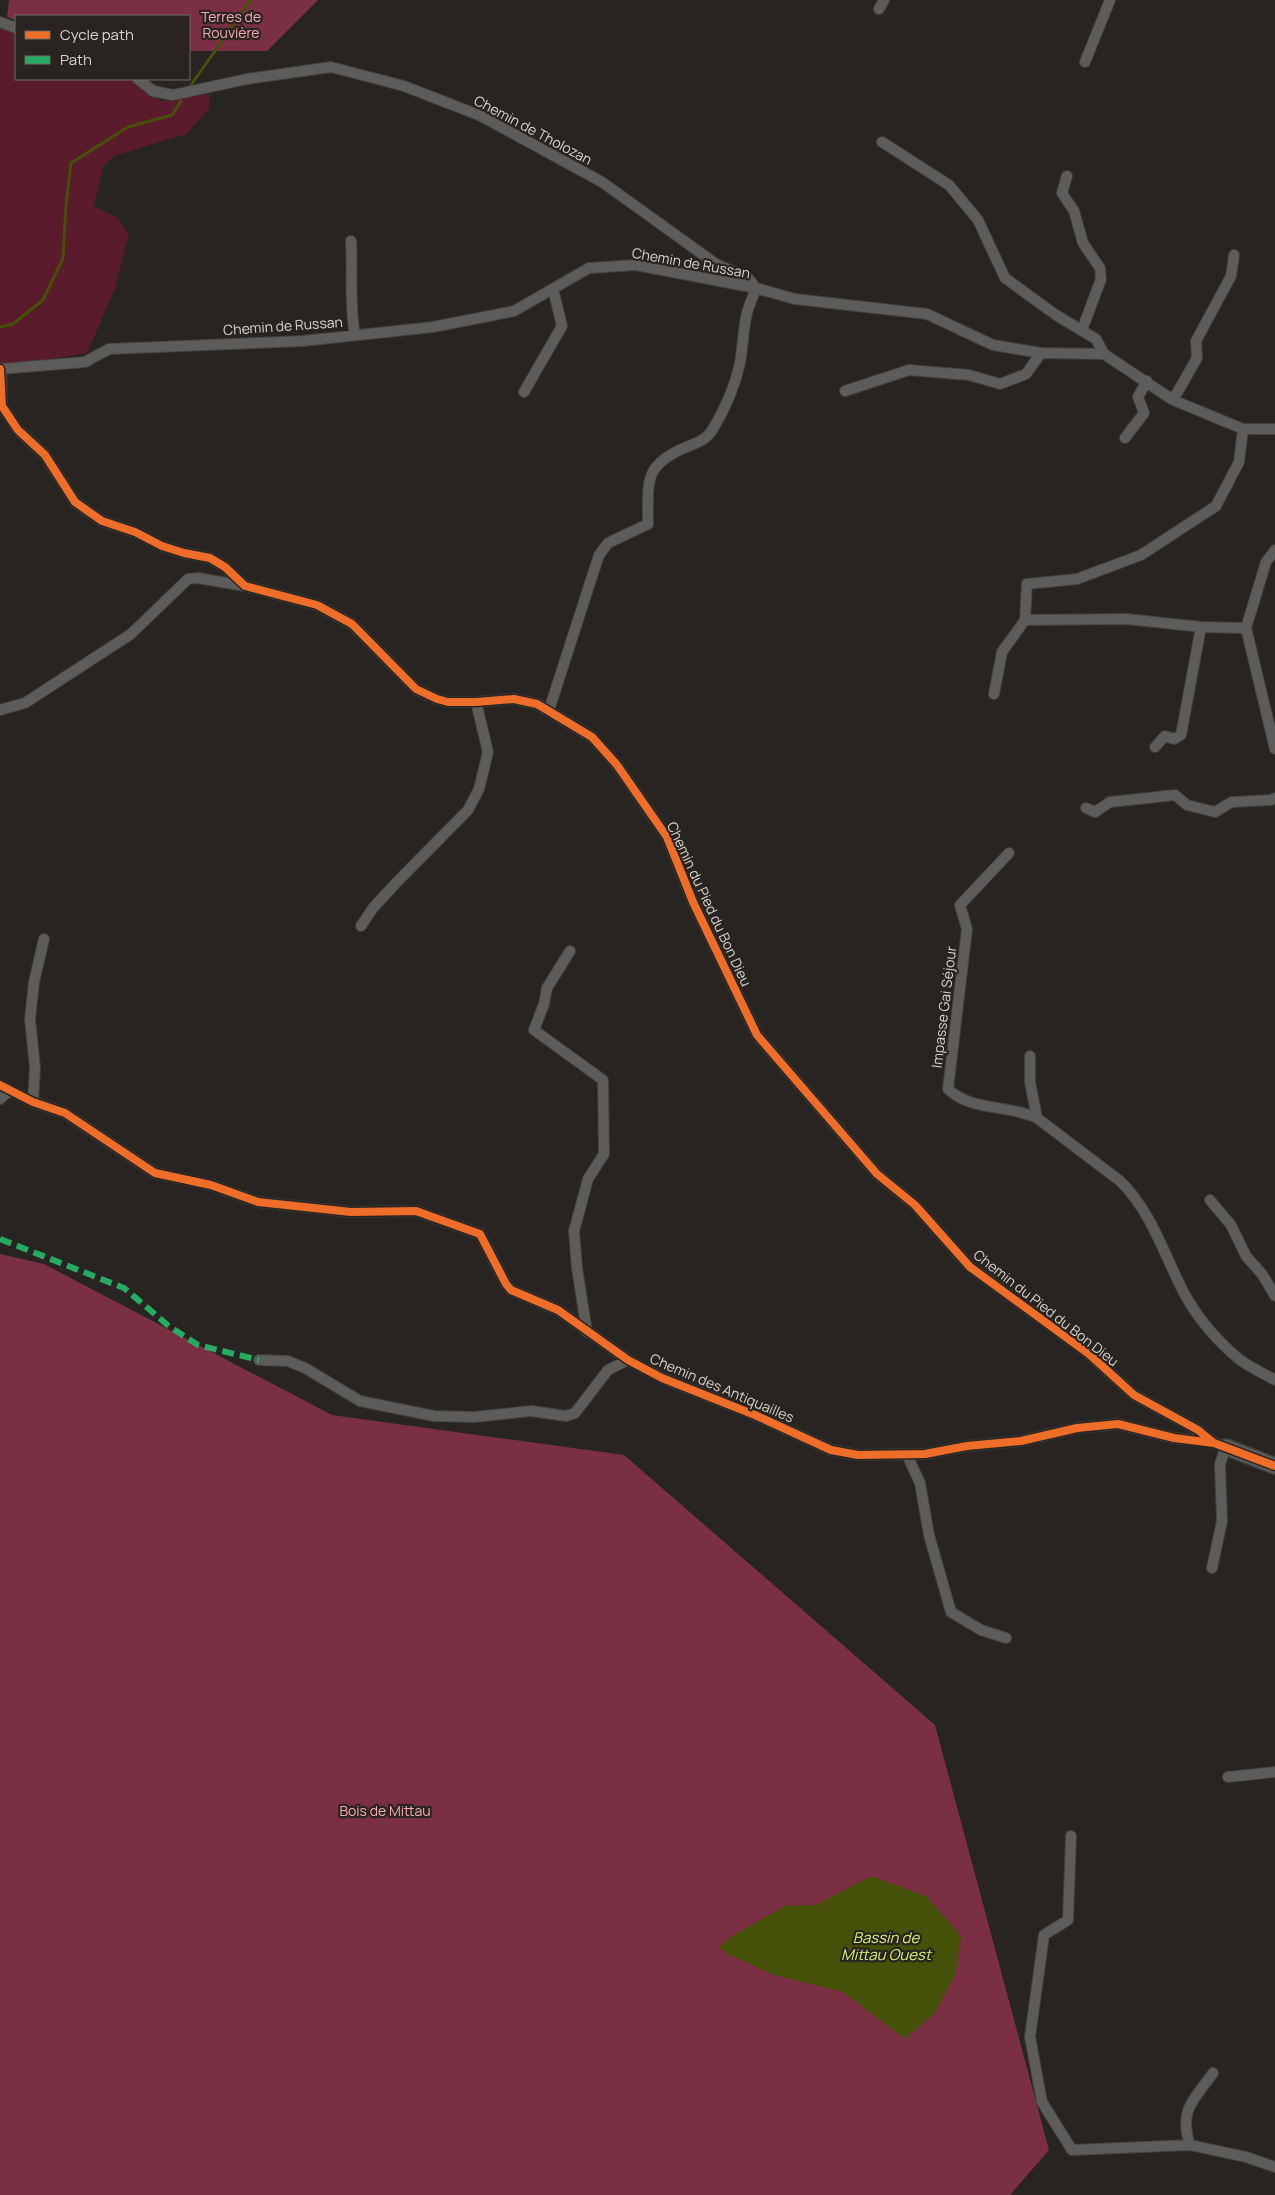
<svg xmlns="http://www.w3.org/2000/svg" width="1275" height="2195" font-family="Manrope,sans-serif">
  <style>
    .green { fill: #5a1c2c }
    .forest { fill: #7b2f42 }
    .water { fill: #455008 }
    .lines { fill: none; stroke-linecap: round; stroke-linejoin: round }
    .stream { stroke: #455008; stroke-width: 3 }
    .street-casing { stroke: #43413e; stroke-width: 12 }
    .secondary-casing { stroke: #43413e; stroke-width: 18 }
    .street { stroke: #5e5c5b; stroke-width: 10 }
    .secondary { stroke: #5e5c5b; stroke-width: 15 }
    .quiet { stroke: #26ab63; stroke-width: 6; stroke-dasharray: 12 6; stroke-linecap: butt }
    .cycleway-casing { stroke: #29241f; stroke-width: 11 }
    .cycleway { stroke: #ee6e29; stroke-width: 8 }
    .labels { text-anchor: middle; stroke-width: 4.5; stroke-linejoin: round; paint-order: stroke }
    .park-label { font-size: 14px; fill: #f7abb8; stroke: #29241f }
    .street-label { font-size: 14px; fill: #d8d4d1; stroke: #29241f }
    .water-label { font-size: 15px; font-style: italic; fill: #d7f076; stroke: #29241f }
  </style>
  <rect width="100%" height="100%" fill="#272421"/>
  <path class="green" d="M0 24 16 30V79H131L161 101 210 94 209 109 186 134 114 156 103 166 94 206 118 218 129 235 114 291 87 353 19 364H0Z"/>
  <path class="forest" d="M9 0H318L267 51H189V16H16V20L7 17Z
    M0 1254 44 1264 332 1415 624 1455 935 1725 1049 2150 1010 2195H0Z"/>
  <path class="water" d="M871 1876 926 1896 961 1936 955 1975 935 2013 905 2039 843 1992 774 1975 726 1953 719 1947 732 1936 785 1906 816 1905Z"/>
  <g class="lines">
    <path class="stream" d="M191 85 251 0
      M0 327 13 324 43 300 63 258 66 206 71 163 128 127 172 115 181 101"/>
    <defs>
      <path id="street" d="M879 9 884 0
        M0 22 16 28
        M1085 62 1110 0
        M138 79 153 91 173 95 247 79 331 67 404 86 481 116 602 182 716 264 748 278 756 288
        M882 142 949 185 978 220 1005 278 1056 315 1096 339 1104 354
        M1067 176 1062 193 1074 211 1083 243 1100 268 1101 279 1082 330
        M351 241C353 272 349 304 355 335
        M0 369 85 362 109 349 303 341 433 327 514 311 589 268 636 265 756 288 795 299 927 314 993 345 1041 353 1104 354 1173 400 1243 429H1275
        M1 369 2 406 18 430 45 455 75 502 102 521 135 532 162 546 184 553 210 558 225 567 245 586 317 605 352 624 416 689 437 699 448 702H476L514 699 537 704 592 737 617 765 667 837 693 902 757 1035 877 1174 915 1205 970 1267 1089 1354 1134 1395 1198 1430 1214 1443 1226 1447 1220 1464 1222 1521 1212 1568
        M845 391 909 370 969 375 1000 384 1026 374 1041 353
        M524 392 562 326 553 289
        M1173 400 1197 358 1196 341 1231 276 1234 255
        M1125 438 1144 413 1138 397 1147 381
        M1275 550 1266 562 1246 628 1275 749
        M1025 620 1027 584 1077 579 1141 555 1216 506 1239 462 1243 429
        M994 694 1002 652 1025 620 1127 619 1201 627 1246 628
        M0 710 25 703 131 634 188 579 198 578 245 586
        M549 710 599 555 608 543 648 524C648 481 643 464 689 446 699 442 707 439 713 429 725 409 735 386 740 363 743 346 743 329 747 313 749 305 753 297 756 288
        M1155 747 1165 736 1174 739 1181 735 1201 627
        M1086 808 1095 812 1110 802 1175 795 1187 805 1215 812 1232 802 1271 800 1275 798
        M1009 853 960 905 967 929 948 1089C970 1111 1010 1105 1037 1118L1120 1181C1151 1211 1164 1254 1183 1291 1195 1315 1217 1341 1239 1359 1249 1367 1263 1373 1275 1380
        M361 926 373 908 396 883 468 810 479 789 488 752 476 702
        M570 951 547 988 544 1004 534 1030 603 1080 604 1154 588 1179 574 1231 577 1268 587 1332
        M1030 1056V1082L1037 1118
        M0 1085 33 1102 65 1113 155 1173 211 1185 258 1202 351 1212 416 1211 480 1234 506 1284 511 1290 558 1310 628 1360 662 1378 755 1415 831 1450 858 1455 925 1454 967 1446 1021 1441 1077 1428 1118 1424 1174 1438 1213 1442
        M0 1099 9 1091
        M33 1102 35 1068 30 1019 34 982 44 939
        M1210 1200 1231 1225 1246 1256 1262 1274 1275 1296
        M259 1360 288 1361 305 1368 360 1401 434 1416 474 1417 531 1411 566 1416 575 1413 608 1370 628 1360
        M907 1455 920 1483 929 1535 951 1612 981 1630 1006 1638
        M1228 1777 1275 1772
        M1071 1836 1068 1920 1044 1935 1030 2037 1042 2102 1072 2150 1190 2145 1246 2157 1275 2167
        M1190 2145C1178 2109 1195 2099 1213 2073"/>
      <path id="secondary" d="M1226 1447 1275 1466"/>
    </defs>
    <use href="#street" class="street-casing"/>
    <use href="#secondary" class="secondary-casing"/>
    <use href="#street" class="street"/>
    <use href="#secondary" class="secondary"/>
    <path class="quiet" d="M0 1239 124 1288 170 1327 198 1345 259 1360"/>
    <defs>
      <path id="cycleway" d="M0 369 2 406 18 430 45 455 75 502 102 521 135 532 162 546 184 553 210 558 225 567 245 586 317 605 352 624 416 689 437 699 448 702H476L514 699 537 704 592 737 617 765 667 837 693 902 757 1035 877 1174 915 1205 970 1267 1089 1354 1134 1395 1198 1430 1214 1443 1275 1466
        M0 1085 33 1102 65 1113 155 1173 211 1185 258 1202 351 1212 416 1211 480 1234 506 1284 511 1290 558 1310 628 1360 662 1378 755 1415 831 1450 858 1455 925 1454 967 1446 1021 1441 1077 1428 1118 1424 1174 1438 1214 1443"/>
    </defs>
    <use href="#cycleway" class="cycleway-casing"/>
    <use href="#cycleway" class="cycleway"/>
  </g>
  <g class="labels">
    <g class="park-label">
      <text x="231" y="22">Terres de<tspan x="231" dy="16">Rouvière</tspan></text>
      <text x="385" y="1816">Bois de Mittau</text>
    </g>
    <g class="street-label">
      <text transform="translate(533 130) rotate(28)" y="5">Chemin de Tholozan</text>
      <text transform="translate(691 263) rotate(10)" y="5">Chemin de Russan</text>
      <text transform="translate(283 326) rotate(-4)" y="5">Chemin de Russan</text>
      <text transform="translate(709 904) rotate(65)" y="5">Chemin du Pied du Bon Dieu</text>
      <text transform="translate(944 1007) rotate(-83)" y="5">Impasse Gai Séjour</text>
      <text transform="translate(1046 1308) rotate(38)" y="5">Chemin du Pied du Bon Dieu</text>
      <text transform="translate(722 1388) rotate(23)" y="5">Chemin des Antiquailles</text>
    </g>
    <g class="water-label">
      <text x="886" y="1943">Bassin de<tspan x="886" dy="17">Mittau Ouest</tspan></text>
    </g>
  </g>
  <rect x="15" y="15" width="175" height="65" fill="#29241f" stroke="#6f6a66"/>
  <rect x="25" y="31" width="25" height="8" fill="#ee6e29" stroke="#6f6a66"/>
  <text x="60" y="40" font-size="15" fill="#d8d4d1">Cycle path</text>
  <rect x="25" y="56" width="25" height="8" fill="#26ab63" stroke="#6f6a66"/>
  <text x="60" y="65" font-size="15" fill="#d8d4d1">Path</text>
</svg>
